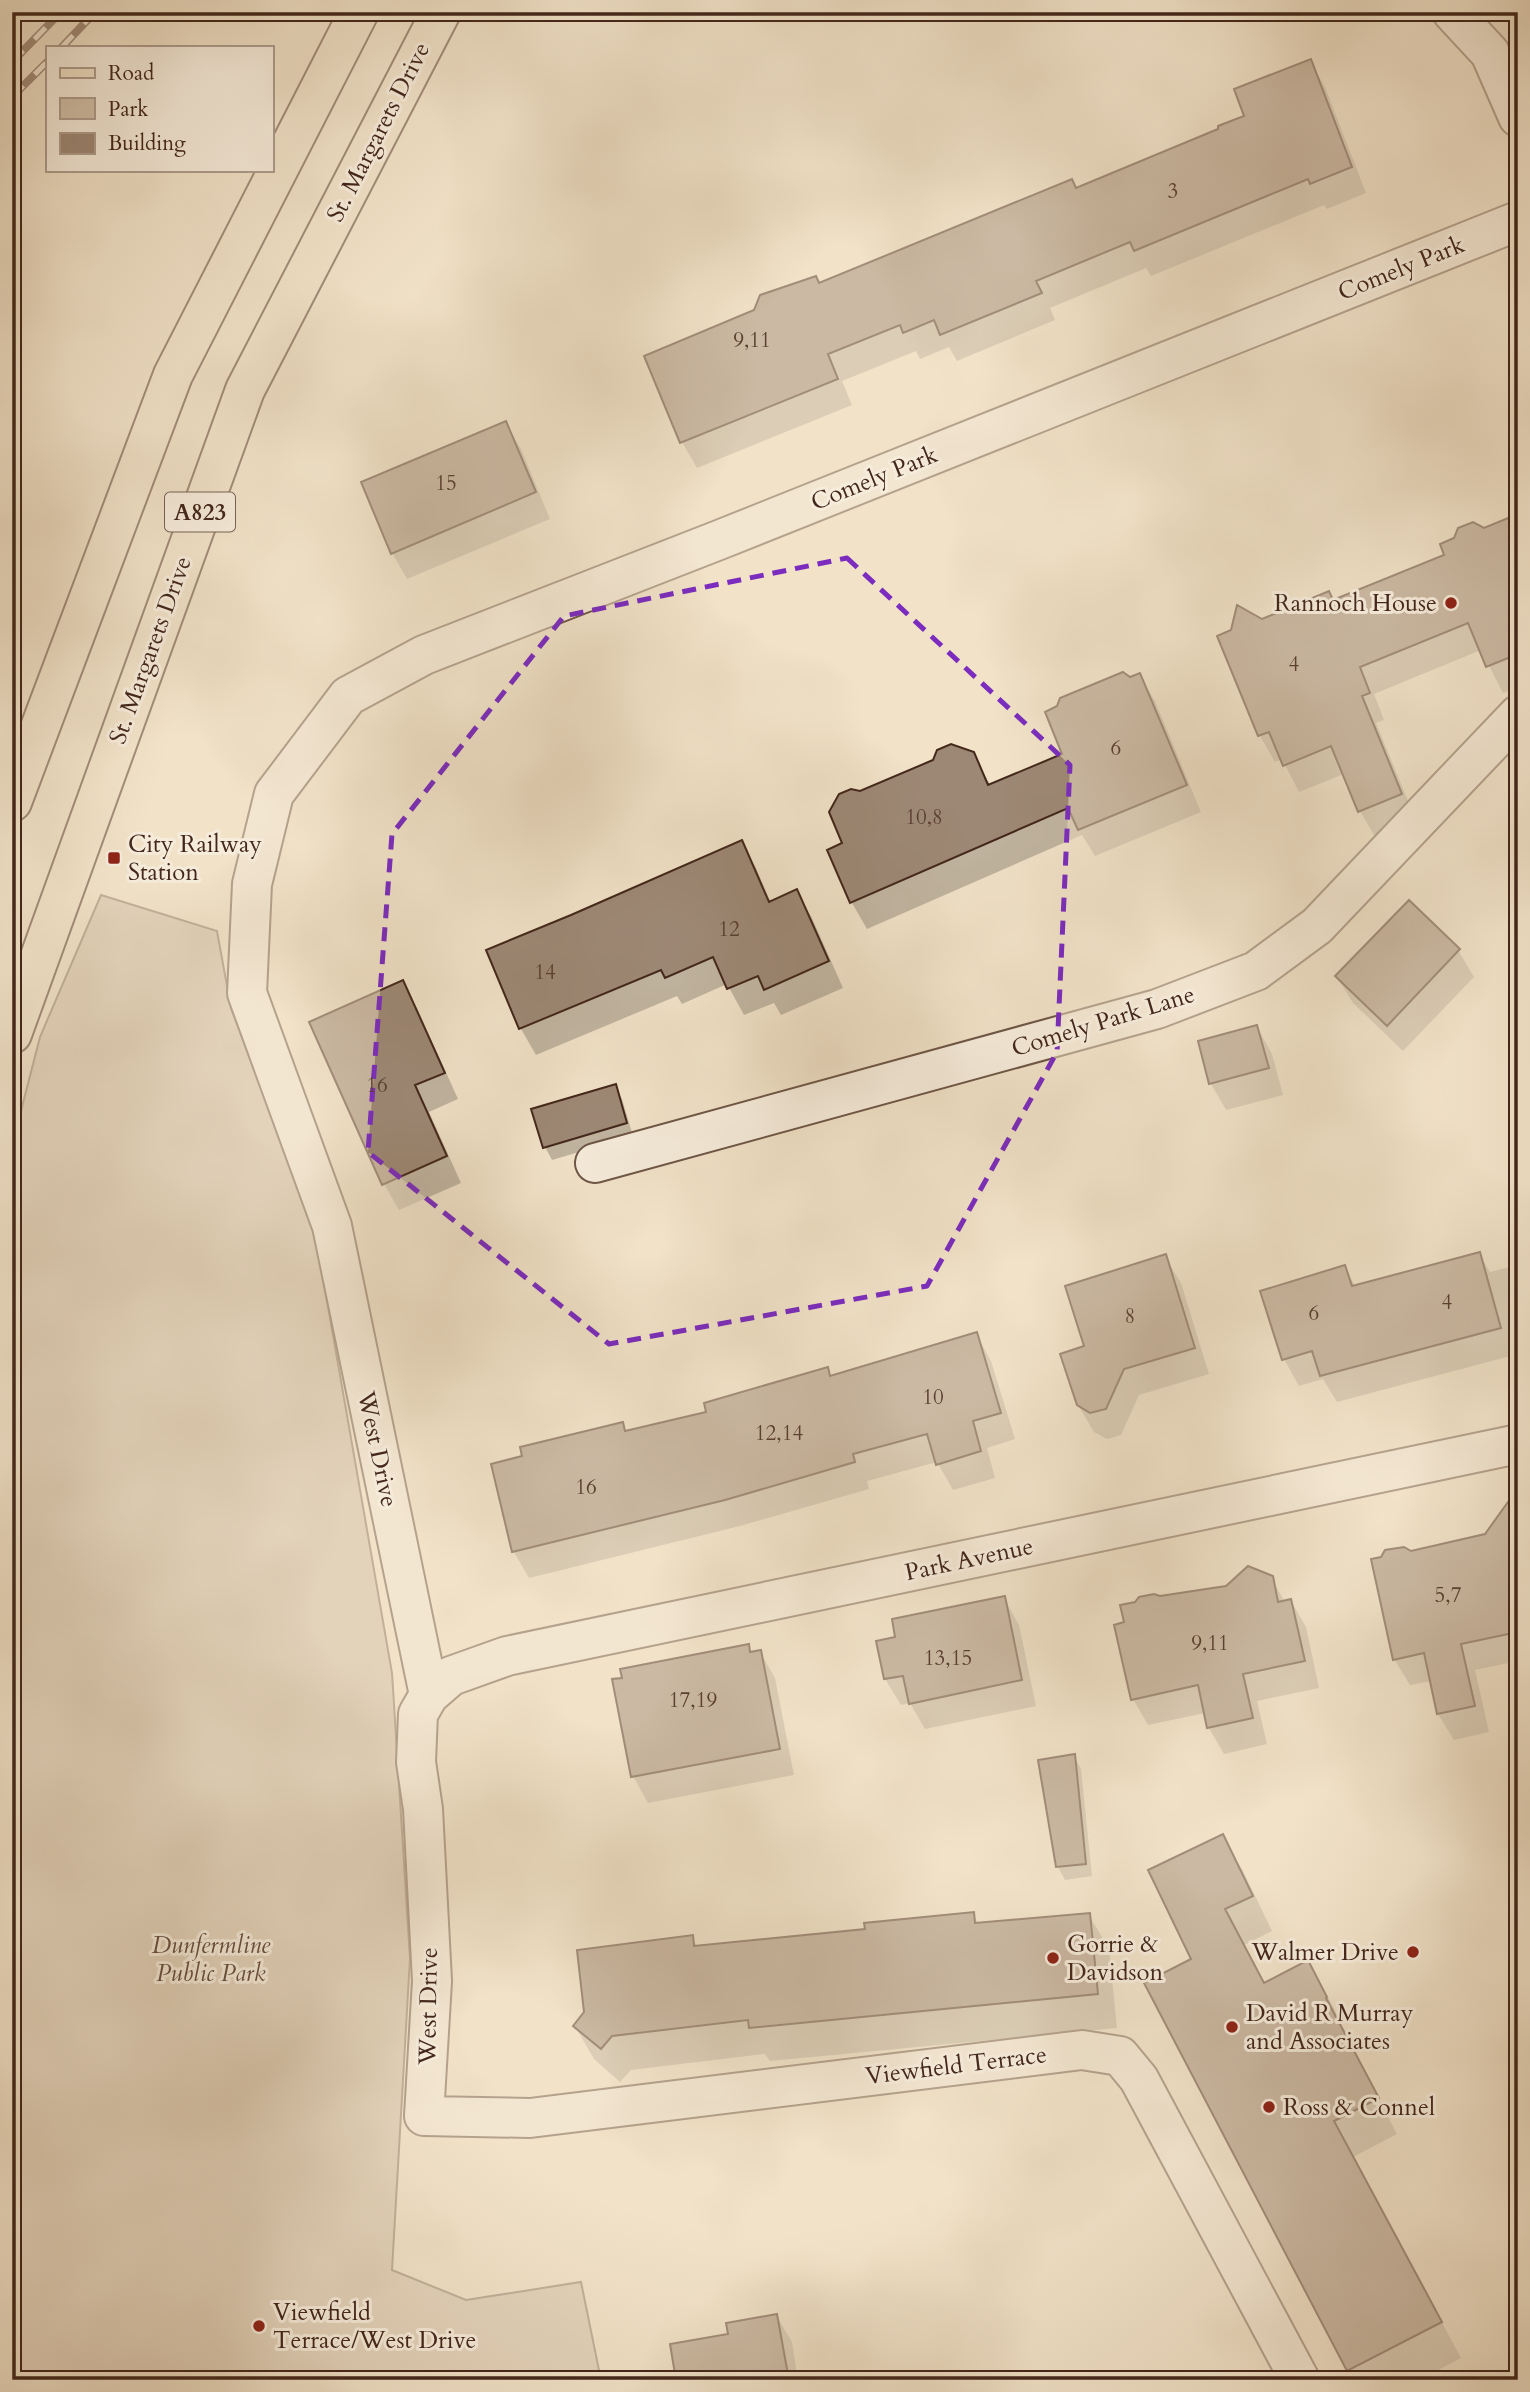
<svg xmlns="http://www.w3.org/2000/svg" width="1530" height="2392" font-family="Cardo,serif">
  <style>
    .green { fill: #d3c2ab; stroke: #8b7463; stroke-width: 2 }
    .shadow { fill: #0003 }
    .building { fill: #9d8875; stroke: #43271b; stroke-width: 2 }
    .lines { fill: none; stroke-linecap: round; stroke-linejoin: round }
    .street-casing { stroke: #6e5646; stroke-width: 42 }
    .primary-casing { stroke: #43271b; stroke-width: 42 }
    .street { stroke: #f6ecdb; stroke-width: 38 }
    .primary { stroke: #f1e2c8; stroke-width: 38 }
    .rail-casing { stroke: #43271b; stroke-width: 8 }
    .rail { stroke: #f6ecdb; stroke-width: 5; stroke-dasharray: 16; stroke-linecap: butt }
    .marked { fill: none; stroke: #7b2cbf; stroke-width: 5; stroke-dasharray: 14 9; stroke-linejoin: round }
    .poi-dot { fill: #8f2418; stroke: #f6ecdb; stroke-width: 2.5 }
    .labels { text-anchor: middle; stroke-width: 6; stroke-linejoin: round; paint-order: stroke }
    .number-label { font-size: 21px; fill: #5a3f32 }
    .shield { fill: #f6ecdb; stroke: #796255; stroke-width: 2 }
    .shield-label { font-size: 23px; font-weight: bold; fill: #43271b }
    .street-label { font-size: 24px; fill: #43271b; stroke: #f6ecdb }
    .poi-label { font-size: 24px; fill: #43271b; stroke: #f6ecdb; text-anchor: start }
    .park-label { font-size: 24px; font-style: italic; fill: #674e3f; stroke: #f6ecdb }
  </style>
  <rect width="100%" height="100%" fill="#f1e2c8"/>
  <filter id="stains"><feTurbulence type="fractalNoise" baseFrequency=".00286" numOctaves="4"/><feColorMatrix values="0 0 0 0 .2 0 0 0 0 .09 0 0 0 0 .02 0 0 0 .5 -.17"/></filter>
  <radialGradient id="worn" r=".72"><stop offset=".6" stop-color="#630" stop-opacity="0"/><stop offset="1" stop-color="#630" stop-opacity=".3"/></radialGradient>
  <path class="green" d="M101 895 217 931 231 1008 315 1232 392 1673 410 1958 392 2270 466 2300 581 2282 601 2380H12V1146L40 1037Z"/>
  <path class="shadow" d="M1504 12H1518V33L1510 24Z
    M1310 61 1325 87 1366 193 1327 209 1324 205 1151 276 1146 268 1050 308 1055 320 957 361 949 347 920 359 916 351 842 381 852 405 697 468 682 442 819 285 1076 189 1246 118Z
    M505 423 521 449 550 519 407 579 392 553Z
    M1518 516V687L1503 693 1481 650 1374 694 1384 720 1376 723 1416 820 1375 837 1360 811 1344 774 1299 792 1282 759 1275 762 1260 736 1219 637 1261 621 1333 602 1446 556 1484 530Z
    M1139 675 1155 701 1201 812 1095 856 1082 835 867 929 852 903 829 850 844 844 860 793 972 753 991 786 1065 755 1129 679Z
    M741 842 756 868 771 903 797 892 812 918 843 988 781 1015 774 1003 744 1015 727 984 682 1004 677 996 536 1055 521 1029 488 951Z
    M1458 950 1474 977 1403 1051 1353 1003 1337 977Z
    M402 982 417 1008 458 1099 429 1112 461 1183 399 1210 384 1184Z
    M1257 1027 1272 1054 1283 1095 1226 1110 1211 1084 1200 1043Z
    M615 1086 622 1099 633 1136 552 1160 545 1147Z
    M1479 1254 1490 1272 1518 1265V1354L1337 1402 1323 1379 1299 1386 1284 1359 1344 1267 1356 1287Z
    M1165 1257 1181 1283 1209 1374 1139 1395 1121 1435 1107 1439 1094 1432 1078 1405 1086 1347Z
    M976 1334 991 1361 1015 1439 987 1448 995 1478 953 1490 937 1462 867 1481 869 1489 740 1526 529 1578 514 1552 493 1465 622 1424 627 1432 709 1413 827 1369 832 1377Z
    M1518 1534V1661L1475 1670 1489 1732 1454 1740 1438 1714 1431 1681 1410 1685 1394 1659 1411 1553 1486 1536Z
    M1271 1578 1285 1602 1291 1601 1306 1627 1319 1688 1257 1701 1267 1744 1224 1754 1209 1728 1205 1713 1148 1725 1133 1699 1127 1623 1160 1598Z
    M1004 1598 1019 1625 1036 1706 925 1729 910 1703 901 1705 885 1679 878 1642 897 1638Z
    M748 1646 752 1654 760 1652 775 1678 794 1775 648 1803 633 1776Z
    M1074 1756 1081 1769 1092 1876 1065 1880 1058 1867 1040 1761Z
    M1222 1836 1243 1871 1272 1931 1244 1945 1264 1984 1308 1962 1328 1997 1346 2033 1344 2034 1397 2134 1353 2157 1461 2358 1419 2380H1354L1147 1984 1193 1960Z
    M973 1914 979 1925 1089 1915 1109 1949 1117 2028 770 2061 765 2054 631 2070 620 2082 594 2059 575 2026 692 1937 698 1948 867 1931Z
    M776 2315 792 2342 798 2380H678L730 2336Z"/>
  <path class="building" d="M1311 59 1352 167 1310 184 1308 179 1134 251 1130 242 1036 281 1042 293 940 335 934 320 903 333 900 325 828 354 838 379 680 443 644 356 754 310 760 295 816 276 819 283 1072 179 1076 188 1218 129V126L1244 116 1234 89Z
    M506 421 536 492 391 554 361 482Z
    M1518 514V654L1486 667 1468 623 1360 667 1370 693 1362 696 1402 794 1358 812 1331 746 1283 766 1269 732 1258 736 1217 636 1231 630 1237 605 1262 619 1329 591 1333 600 1444 555 1440 544 1454 538 1458 528 1473 522 1484 528Z
    M1123 672 1130 677 1140 673 1187 785 1078 830 1068 808 850 903 827 850 842 843 829 812 839 794 851 789 860 791 933 760 937 750 951 744 974 752 988 785 1062 754 1045 712 1057 706 1060 698Z
    M742 840 769 902 797 889 829 961 764 990 758 976 727 989 713 957 665 978 661 970 519 1029 486 950 571 915Z
    M1409 900 1460 949 1387 1026 1335 976Z
    M403 980 445 1073 415 1085 447 1156 382 1185 309 1022Z
    M1257 1025 1269 1068 1209 1084 1198 1041Z
    M616 1084 627 1123 543 1148 531 1109Z
    M1480 1252 1501 1328 1320 1376 1312 1351 1282 1360 1260 1291 1345 1265 1352 1286Z
    M1166 1254 1195 1348 1124 1369 1106 1409 1090 1413 1077 1405 1060 1354 1084 1346 1065 1286Z
    M977 1332 1001 1413 973 1421 981 1451 936 1465 927 1434 853 1454 855 1462 725 1500 512 1552 491 1464 522 1456 520 1447 623 1422 625 1431 706 1412 704 1403 828 1367 830 1376Z
    M1518 1488V1632L1461 1644 1475 1706 1437 1714 1424 1653 1393 1660 1371 1559 1381 1557 1385 1550 1404 1547 1411 1551 1485 1534Z
    M1248 1566 1273 1576 1278 1602 1291 1599 1305 1661 1243 1674 1253 1718 1207 1728 1198 1685 1131 1700 1114 1625 1124 1622 1120 1605 1135 1602 1139 1597 1154 1594 1160 1596 1226 1586Z
    M1005 1596 1022 1680 909 1704 903 1676 884 1679 876 1641 895 1637 892 1619Z
    M749 1644 750 1652 761 1650 780 1749 631 1777 612 1679 622 1678 620 1669Z
    M1075 1754 1086 1864 1056 1867 1038 1760Z
    M1223 1834 1253 1896 1225 1909 1264 1983 1308 1960 1327 1997 1326 1998 1379 2098 1334 2121 1442 2322 1347 2371 1144 1983 1191 1959 1148 1870Z
    M974 1912 975 1923 1090 1913 1098 1994 749 2028 748 2020 612 2036 601 2049 573 2026 584 2012 577 1950 693 1935 694 1946 865 1929 864 1923Z
    M777 2314 789 2380H676L670 2344 728 2334 726 2323Z"/>
  <g class="lines">
    <defs>
      <path id="street" d="M1452 12 1490 53 1518 117
        M595 1163 1157 1009 1256 971 1317 926 1518 715
        M429 1695 332 1226 247 993 252 884 274 794 348 696 424 655 719 540 1518 221
        M1300 2380 1139 2079 1120 2056 1082 2050 530 2118 424 2116 432 1981 423 1809 416 1762 418 1714 429 1695 451 1676 507 1656 1518 1444"/>
      <path id="primary" d="M12 802 173 375 359 12
        M12 1034 245 390 441 12"/>
    </defs>
    <use href="#street" class="street-casing"/>
    <use href="#primary" class="primary-casing"/>
    <use href="#street" class="street"/>
    <use href="#primary" class="primary"/>
    <defs>
      <path id="rail" d="M62 47 95 12
        M12 62 61 12
        M12 97 47 62"/>
    </defs>
    <use href="#rail" class="rail-casing"/>
    <use href="#rail" class="rail"/>
  </g>
  <path d="M0 0H1530V2392H0ZM847 558 1070 765 1057 1052 927 1286 609 1344 368 1152 392 834 564 616Z" fill="#f1e2c8" fill-opacity=".55" fill-rule="evenodd"/>
  <path class="marked" d="M847 558 1070 765 1057 1052 927 1286 609 1344 368 1152 392 834 564 616Z"/>
  <g class="poi-dot">
    <circle cx="1451" cy="603" r="7"/>
    <rect x="107" y="851" width="14" height="14" rx="3.5"/>
    <circle cx="1413" cy="1952" r="7"/>
    <circle cx="1053" cy="1958" r="7"/>
    <circle cx="1232" cy="2027" r="7"/>
    <circle cx="1269" cy="2107" r="7"/>
    <circle cx="259" cy="2326" r="7"/>
  </g>
  <g class="labels">
    <g class="number-label">
      <text x="1173" y="198">3</text>
      <text x="752" y="347">9,11</text>
      <text x="446" y="490">15</text>
      <text x="1294" y="671">4</text>
      <text x="1116" y="755">6</text>
      <text x="924" y="824">10,8</text>
      <text x="729" y="936">12</text>
      <text x="545" y="979">14</text>
      <text x="377" y="1092">16</text>
      <text x="1447" y="1309">4</text>
      <text x="1314" y="1320">6</text>
      <text x="1130" y="1323">8</text>
      <text x="933" y="1404">10</text>
      <text x="779" y="1440">12,14</text>
      <text x="586" y="1494">16</text>
      <text x="1448" y="1602">5,7</text>
      <text x="1210" y="1650">9,11</text>
      <text x="948" y="1665">13,15</text>
      <text x="693" y="1707">17,19</text>
    </g>
    <rect class="shield" x="165" y="492.5" width="70" height="39" rx="5"/>
    <g class="shield-label">
      <text x="200" y="520">A823</text>
    </g>
    <g class="street-label">
      <text transform="translate(378 132) rotate(-63)" y="8">St. Margarets Drive</text>
      <text transform="translate(1401 268) rotate(-22)" y="8">Comely Park</text>
      <text transform="translate(874 478) rotate(-22)" y="8">Comely Park</text>
      <text transform="translate(150 650) rotate(-70)" y="8">St. Margarets Drive</text>
      <text transform="translate(1103 1021) rotate(-17)" y="8">Comely Park Lane</text>
      <text transform="translate(378 1449) rotate(78)" y="8">West Drive</text>
      <text transform="translate(969 1559) rotate(-12)" y="8">Park Avenue</text>
      <text transform="translate(428 2006) rotate(-89)" y="8">West Drive</text>
      <text transform="translate(956 2065) rotate(-7)" y="8">Viewfield Terrace</text>
    </g>
    <g class="poi-label">
      <text x="1437" y="611" text-anchor="end">Rannoch House</text>
      <text x="128" y="852">City Railway<tspan x="128" dy="28">Station</tspan></text>
      <text x="1067" y="1952">Gorrie &amp;<tspan x="1067" dy="28">Davidson</tspan></text>
      <text x="1399" y="1960" text-anchor="end">Walmer Drive</text>
      <text x="1246" y="2021">David R Murray<tspan x="1246" dy="28">and Associates</tspan></text>
      <text x="1283" y="2115">Ross &amp; Connel</text>
      <text x="273" y="2320">Viewfield<tspan x="273" dy="28">Terrace/West Drive</tspan></text>
    </g>
    <g class="park-label">
      <text x="211" y="1953">Dunfermline<tspan x="211" dy="28">Public Park</tspan></text>
    </g>
  </g>
  <rect width="1530" height="2392" fill="none" stroke="#f1e2c8" stroke-width="42"/>
  <rect x="14" y="14" width="1502" height="2364" fill="none" stroke="#43271b" stroke-width="3.5"/>
  <rect x="21" y="21" width="1488" height="2350" fill="none" stroke="#43271b" stroke-width="2"/>
  <rect x="46" y="46" width="228" height="126" fill="#f6ecdb" stroke="#ae9d8e" stroke-width="2"/>
  <rect x="60" y="68" width="35" height="10" fill="#f1e2c8" stroke="#ae9d8e" stroke-width="2"/>
  <text x="108" y="80" font-size="21" fill="#43271b">Road</text>
  <rect x="60" y="98" width="35" height="21" fill="#d3c2ab" stroke="#ae9d8e" stroke-width="2"/>
  <text x="108" y="116" font-size="21" fill="#43271b">Park</text>
  <rect x="60" y="133" width="35" height="21" fill="#9d8875" stroke="#ae9d8e" stroke-width="2"/>
  <text x="108" y="150" font-size="21" fill="#43271b">Building</text>
  <rect width="100%" height="100%" filter="url(#stains)"/>
  <rect width="100%" height="100%" fill="url(#worn)"/>
</svg>
